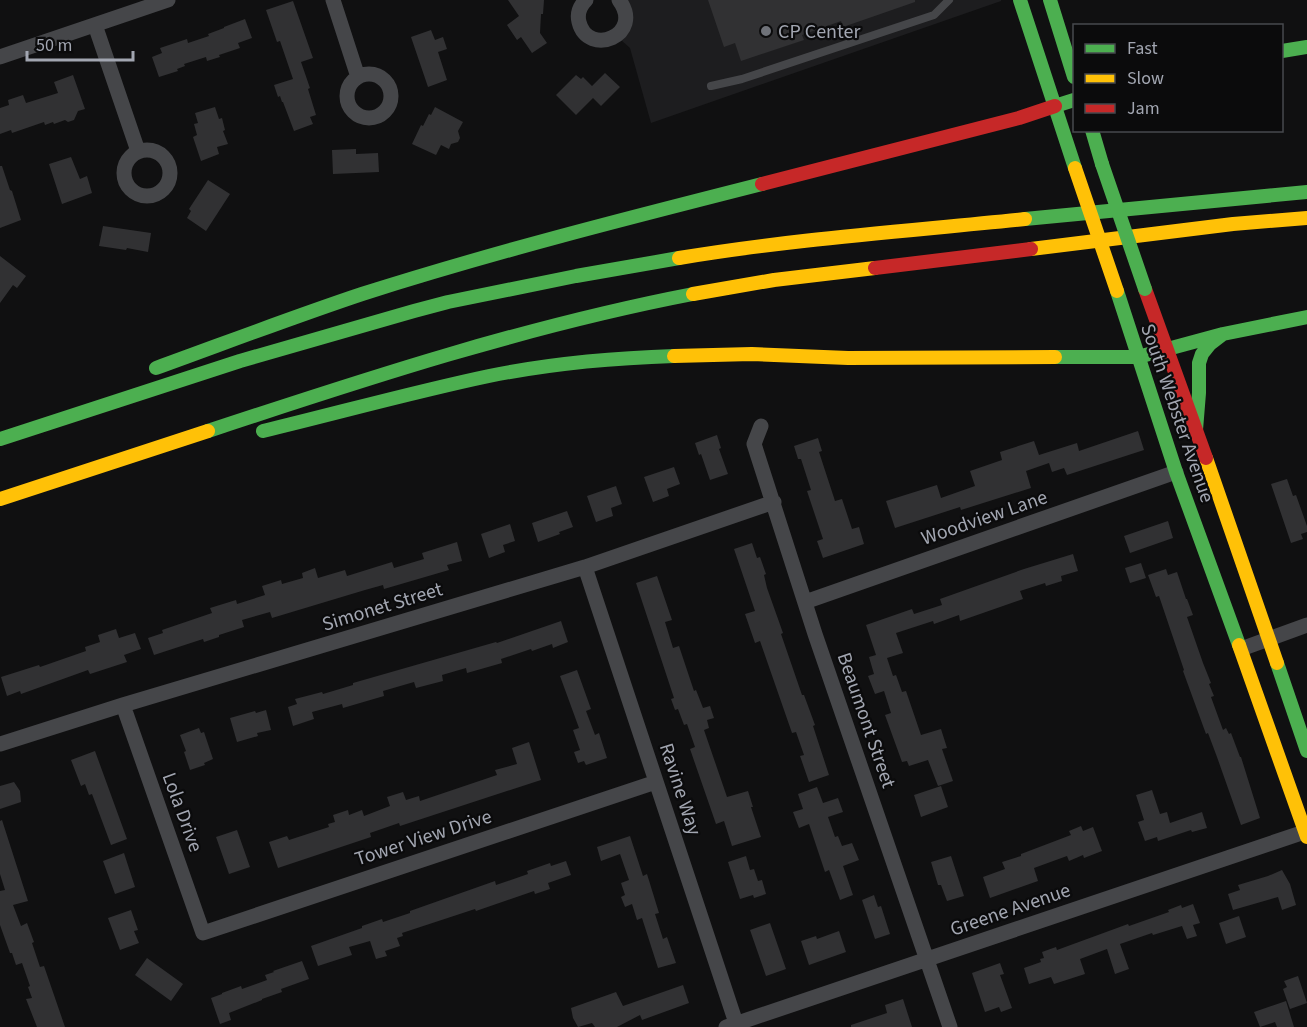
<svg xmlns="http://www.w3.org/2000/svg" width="1307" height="1027" font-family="'Source Sans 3',sans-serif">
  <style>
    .built { fill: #1d1d1f }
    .building { fill: #313133 }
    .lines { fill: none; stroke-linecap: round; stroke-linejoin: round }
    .lane { stroke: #454649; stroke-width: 8 }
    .street { stroke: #454649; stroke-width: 15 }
    .fast { stroke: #4caf50; stroke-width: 14 }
    .slow { stroke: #ffc107; stroke-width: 14 }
    .jam { stroke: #c62828; stroke-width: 14 }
    .fast-bridge { stroke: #4caf50; stroke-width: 14 }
    .slow-bridge { stroke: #ffc107; stroke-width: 14 }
    .poi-dot { fill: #6f7279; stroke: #0b0b0c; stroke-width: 2 }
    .labels { text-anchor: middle; stroke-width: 4.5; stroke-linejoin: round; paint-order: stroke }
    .poi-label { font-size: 20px; fill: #a2a6b1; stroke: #0b0b0c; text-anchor: start }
    .street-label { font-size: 20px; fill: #a2a6b1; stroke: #0b0b0c }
  </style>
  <rect width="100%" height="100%" fill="#101011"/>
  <path class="built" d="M624 0H1001V1L651 123 630 48 621 40Z"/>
  <path class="building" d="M508 0H544L543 14H541L540 33 547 43 532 53 521 37 517 40 507 25 519 16Z
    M708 0H915V2L843 27 841 21 802 35 804 40 741 61 735 43 724 47Z
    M293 1 313 58 301 62 310 88 308 89 316 115 310 117 313 124 294 131 283 102H282L280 96 278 97 274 85 293 79 280 41 277 42 266 10Z
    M245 19 252 38 238 43 240 48 219 55 220 57 207 61 206 57 184 64 185 66 177 69 178 71 159 77 152 57 162 53 160 48 187 39 188 43 209 36 208 34 224 28V27Z
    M431 30 435 40 443 37 447 49 438 52 447 80 428 87 411 37Z
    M605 73 620 87 601 106 593 98 576 115 556 95 576 75 581 79 583 77 592 86Z
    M73 75 85 109 78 111 74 120 68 122 65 120 54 124 53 122 45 125 44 122 12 133 11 130 0 134V108L9 105 8 100 23 95 26 103 58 93 54 82Z
    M215 107 219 119 222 118 225 130 223 131 228 144 217 147 219 154 201 161 193 137 197 135 194 124 198 123 195 113Z
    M435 107 463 122 458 131 460 138 458 142 451 144 449 149 441 145 436 155 412 144 421 125 423 126 429 114 431 115Z
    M356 149V154L378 153 379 172 333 174 332 150Z
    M71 157 80 179 87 176 92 193 62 204 49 164Z
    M0 166H2L10 190 12 191 21 220 0 228Z
    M208 180 230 194 206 231 187 218 191 211 189 209Z
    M103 226 151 233 148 252 127 248 126 250 99 246Z
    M0 256 26 276 17 288 13 285 0 303Z
    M1138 431 1144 450 1067 475 1064 468 1052 472 1049 463 1026 471 1031 488 961 510 960 507 895 528 886 501 937 485 941 498 975 486 970 471 1002 460 1000 452 1034 441 1039 455 1077 443 1079 451Z
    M717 435 721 448 719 449 728 474 710 480 701 454 699 455 695 443Z
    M818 438 822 451 819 452 835 501 842 499 852 529 859 527 864 544 823 558 817 541 823 539 807 491 811 490 801 459H798L794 446Z
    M674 467 680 484 667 489 669 496 653 502 644 477Z
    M1287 479 1293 496 1296 495 1307 526V532L1301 534 1303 539 1291 543 1271 484Z
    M616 486 622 504 611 508 613 516 596 522 587 496Z
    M567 511 573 527 559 532 560 534 538 542 532 523Z
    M1168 521 1173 538 1130 553 1124 536Z
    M510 524 515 541 503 545 505 552 489 558 481 534Z
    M457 542 462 561 447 565 449 570 384 589 383 585 365 590 272 618 270 612 242 620 244 627 219 635V637L204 642 203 639 154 655 148 638 163 633 162 630 212 613 210 608 236 600 237 604 265 595 262 586 281 580 282 584 303 578 302 573 315 568 318 578 345 570 347 576 392 562 394 568 424 559 422 553Z
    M752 543 757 558 760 557 766 574 764 575 767 588 783 633 781 634 802 695H804L815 725 813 726 829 775 809 782 800 756 804 755 796 732 792 733 760 641 755 643 745 614 755 611 734 549Z
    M1073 554 1078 571 1061 576 1062 581 1046 586 1045 583 1020 591 1023 599 960 621 959 615 934 624 933 621 896 633 903 653 887 658 893 676 896 675 902 692 906 691 921 735 941 729 947 748 942 749 953 781 938 786 928 760 909 766 907 761 902 762 885 715 891 713 884 691 875 694 868 676 874 674 869 657 876 655 866 625 912 609 914 614 942 605 940 599 1024 569Z
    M1141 563 1146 578 1130 583 1125 568Z
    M1166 569 1168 575 1177 572 1186 599H1187L1193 615 1187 617 1203 663 1211 683 1209 684 1214 696 1211 697 1223 730 1226 728 1229 734 1231 733 1240 757H1241L1260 818 1241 825 1217 757 1208 733 1206 734 1183 671 1184 670 1159 596 1156 597 1148 575Z
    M657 576 672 620 665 622 673 648 679 646 694 691 696 690 703 708 710 706 714 718 707 720 709 728 704 730 727 797 748 791 753 807H751L761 837 732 846 724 821 716 824 690 749 695 747 687 724 684 725 678 709 675 710 671 699 674 698 636 583Z
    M561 621 568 642 553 648 552 644 532 651 531 649 501 659 502 663 467 673 466 668 442 675 443 681 416 688 414 682 383 691 384 696 343 708 342 704 312 712 314 719 293 726 288 707 297 704 295 699 322 692 323 694 353 685V683L496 642 497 643Z
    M116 629 119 638 135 633 141 649 124 655 127 662 90 674 88 670 21 694 20 691 7 696 1 677 39 665 40 667 86 651 85 647 100 642 98 635Z
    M577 670 591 709 586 711 595 735 599 733 607 758 586 765 584 761 578 763 574 752 580 750 573 730 579 728 560 676Z
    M266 710 271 730 257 733 258 736 237 742 230 718 255 711 256 713Z
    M199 728 201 733 204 732 213 759 204 763 205 765 190 770 184 752 186 751 180 735Z
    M529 742 541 780 400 826 399 823 370 833 371 837 278 868 269 842 287 836 289 840 329 827 328 824 335 822 333 815 348 810 349 815 362 810 364 816 390 806 387 797 403 792 406 800 419 796 420 801 497 775 495 770 517 764 512 748Z
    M95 751 127 839 111 845 92 794 89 795 85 784 81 786 71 760Z
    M14 782 20 791 21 802 0 809V786Z
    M941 786 948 807 921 817 914 795Z
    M817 787 823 803 838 798 843 812 828 817 835 837 838 836 842 846 852 843 859 860 843 866 853 895 840 900 829 870 825 872 809 824 799 828 793 812 803 809 798 794Z
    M1152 790 1160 814 1167 812 1170 823 1202 812 1207 828 1192 832 1191 830 1158 841 1157 837 1145 841 1138 822 1144 820 1136 795Z
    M2 820 28 901 13 905 21 926 27 923 34 942 32 943 40 967 44 966 65 1027H37L26 999 32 998 28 987 30 986 22 963 16 965 12 953H10L0 925V891L5 890 0 874V821Z
    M1081 826 1083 831 1093 827 1102 851 1084 858 1083 855 1069 861 1067 856 1034 868 1038 881 990 898 983 877 1005 869 1002 862 1021 856V854L1071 835 1069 831Z
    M237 830 250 867 229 874 216 837Z
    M630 836 643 876 647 874 659 913 655 914 663 939 667 937 676 963 658 968 642 918 637 920 632 904 625 907 621 897 625 895 621 883 629 880 620 854 601 861 597 847Z
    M124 853 135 887 115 894 103 861Z
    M746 856 750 870 754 869 758 881 762 880 766 894 754 898 753 895 740 899 728 862Z
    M951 856 964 896 947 901 941 885H938L931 862Z
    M566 861 571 875 548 883 550 889 535 894 534 891 476 911 475 909 402 933 403 936 397 938 400 946 385 951 387 956 376 959 370 941 349 947 352 955 318 966 311 946 362 928V926L382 919 383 922 410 913V911L495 881 496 885 528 874 527 871 550 863 551 866Z
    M1282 870 1290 884 1296 905 1282 910 1278 897 1233 910 1228 894 1240 890 1238 885 1268 876Z
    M874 895 878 907 881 906 890 934 875 939 862 900Z
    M1193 904 1200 923 1193 925 1197 936 1187 939 1182 926 1153 935 1152 933 1120 944 1129 969 1115 974 1107 949 1080 959 1085 974 1054 984 1051 977 1029 984 1024 968 1041 962 1040 959 1044 958 1042 952 1056 947 1057 950 1128 924 1129 926 1169 912 1168 910 1181 905 1182 908Z
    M131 910 138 930 134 931 139 943 120 950 108 918Z
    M1239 916 1246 937 1226 944 1219 923Z
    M770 923 786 969 766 976 750 930Z
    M839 931 846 952 809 965 801 941 816 936 817 939Z
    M147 958 183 984 171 1001 135 975Z
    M302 961 309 979 281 989 282 992 262 999V1000L229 1013 231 1020 220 1024 211 998 222 994V993L241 986 242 989 267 980 265 975 274 972 273 971Z
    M1000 963 1004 974 1000 975 1012 1008 1001 1012 999 1007 985 1012 972 973Z
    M1298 976 1307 1003 1290 1009 1283 989 1287 987 1284 981Z
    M683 985 689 1003 642 1020 640 1015 617 1027H595L592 1023 578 1027 573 1018 571 1008 616 992 623 1006Z
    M903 999 912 1027H851V1025L887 1013 885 1005Z
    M1286 1001 1294 1027H1277L1275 1022 1260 1027 1254 1012Z"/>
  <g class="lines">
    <path class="lane" d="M711 86 742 79 934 15 949 0"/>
    <path class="street" d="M333 0 358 77
      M586 0C580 6 577 14 579 22 588 58 645 35 619 0
      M95 25 138 151
      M0 57 168 0
      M347 96a22 22 0 1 1 44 0a22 22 0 1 1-44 0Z
      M124 173a23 23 0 1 1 46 0a23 23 0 1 1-46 0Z
      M761 426 754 444 815 634 950 1027
      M585 567 736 1023
      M805 602 1176 472
      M1241 649 1307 625
      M123 705 203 933 656 782
      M0 744 123 705 585 567 774 502
      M726 1027 1307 831"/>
    <path class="fast" d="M1020 0 1075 168
      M1050 0 1074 77
      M1282 51 1307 47
      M1055 106 1074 100
      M1092 130 1102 164
      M1025 219 1307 192
      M1117 291 1176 472 1239 645
      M1055 357H1138
      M1138 357 1223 334 1307 317
      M156 368C225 343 293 317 362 294 494 252 628 218 762 184
      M1196 430 1199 393V363L1202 354 1210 344 1223 334
      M208 431C368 378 527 326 693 294
      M263 431C338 413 413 392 489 376 548 364 613 358 674 356
      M0 439 240 361 414 311 448 302 576 276 679 258
      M1277 663 1307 751"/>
    <path class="slow" d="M1031 249 1233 224 1307 218
      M679 258C793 239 909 231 1025 219
      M693 294 774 280 875 268
      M674 356 752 354 848 358 1055 357
      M1206 458 1277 663
      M0 499 208 431
      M1239 645 1307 837"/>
    <path class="jam" d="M762 184 1019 118 1055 106
      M875 268 1031 249
      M1145 289 1206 458"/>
    <path class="fast-bridge" d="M1102 164 1145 289"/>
    <path class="slow-bridge" d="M1075 168 1117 291"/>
  </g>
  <circle class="poi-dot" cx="766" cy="31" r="6"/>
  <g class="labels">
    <g class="poi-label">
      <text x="778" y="38">CP Center</text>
    </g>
    <g class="street-label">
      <text transform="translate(1178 413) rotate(71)" y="7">South Webster Avenue</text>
      <text transform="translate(984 517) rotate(-19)" y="7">Woodview Lane</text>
      <text transform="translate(382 606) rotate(-17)" y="7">Simonet Street</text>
      <text transform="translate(867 720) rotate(71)" y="7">Beaumont Street</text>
      <text transform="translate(681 789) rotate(72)" y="7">Ravine Way</text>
      <text transform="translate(183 812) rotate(70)" y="7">Lola Drive</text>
      <text transform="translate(423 837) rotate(-18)" y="7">Tower View Drive</text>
      <text transform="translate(1010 909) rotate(-19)" y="7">Greene Avenue</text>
    </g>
  </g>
  <rect x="1073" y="24" width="210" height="108" fill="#0b0b0c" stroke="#47494e" stroke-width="1.5"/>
  <rect x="1085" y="44" width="30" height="9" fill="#4caf50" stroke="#47494e" stroke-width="1.5"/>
  <text x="1127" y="54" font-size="18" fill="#a2a6b1">Fast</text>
  <rect x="1085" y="74" width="30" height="9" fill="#ffc107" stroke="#47494e" stroke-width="1.5"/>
  <text x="1127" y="84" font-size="18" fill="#a2a6b1">Slow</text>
  <rect x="1085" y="104" width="30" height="9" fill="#c62828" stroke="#47494e" stroke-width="1.5"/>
  <text x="1127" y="114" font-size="18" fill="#a2a6b1">Jam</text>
  <path d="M27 51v9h106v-9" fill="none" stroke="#a2a6b1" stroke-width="3"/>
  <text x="36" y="51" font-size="18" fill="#a2a6b1" stroke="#0b0b0c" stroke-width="4.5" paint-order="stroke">50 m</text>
</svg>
